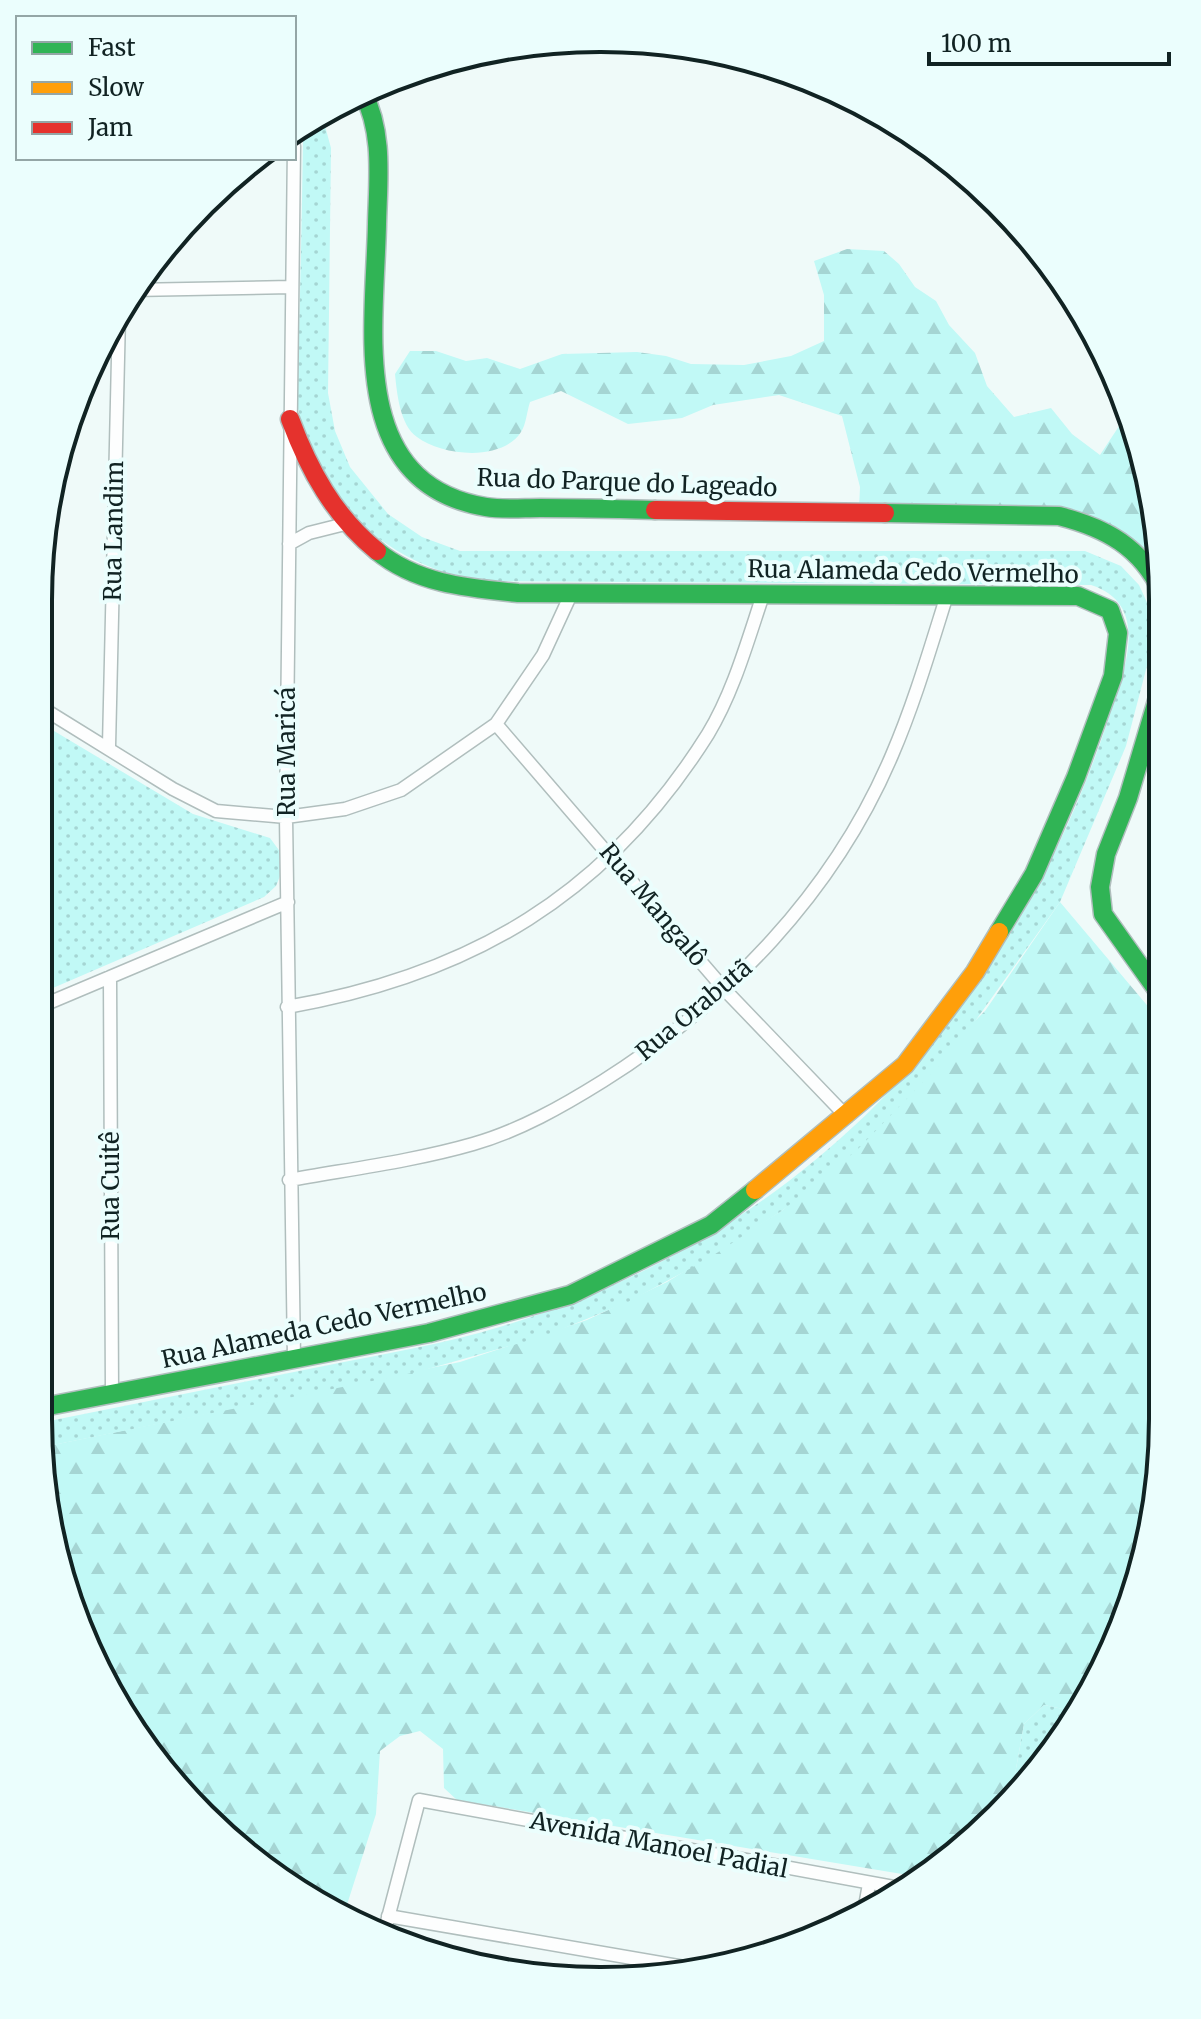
<svg xmlns="http://www.w3.org/2000/svg" width="1201" height="2019" font-family="Merriweather,serif">
  <style>
    .forest { fill: url(#forest-firs) }
    .park { fill: url(#park-dots) }
    .lines { fill: none; stroke-linecap: round; stroke-linejoin: round }
    .street-casing { stroke: #b0bebd; stroke-width: 15 }
    .fast-casing { stroke: #b0bebd; stroke-width: 21 }
    .slow-casing { stroke: #b0bebd; stroke-width: 21 }
    .jam-casing { stroke: #b0bebd; stroke-width: 21 }
    .street { stroke: #fdfefe; stroke-width: 12 }
    .fast { stroke: #30b455; stroke-width: 18 }
    .slow { stroke: #ff9f0a; stroke-width: 18 }
    .jam { stroke: #e5322d; stroke-width: 18 }
    .labels { text-anchor: middle; stroke-width: 8; stroke-linejoin: round; paint-order: stroke }
    .street-label { font-size: 24px; fill: #112323; stroke: #ebfefd }
    .rim { fill: none; stroke: #112323; stroke-width: 4 }
  </style>
  <defs>
    <pattern id="forest-firs" width="22" height="20" patternUnits="userSpaceOnUse" patternTransform="scale(2)"><rect width="22" height="20" fill="#c1f9f6"/><path d="M5 1l3.5 6h-7zM16 11l3.5 6h-7z" fill="#a5d5d3"/></pattern>
    <pattern id="park-dots" width="8" height="8" patternUnits="userSpaceOnUse" patternTransform="scale(2)"><rect width="8" height="8" fill="#c1f9f6"/><path d="M2 2h.1M6 6h.1" fill="none" stroke="#a5d5d3" stroke-width="1.8" stroke-linecap="round"/></pattern>
  </defs>
  <rect width="100%" height="100%" fill="#effaf9"/>
  <path class="forest" d="M847 249 884 251 899 264 915 287 936 301 949 325 975 353 987 386 1014 417 1051 408 1072 434 1100 455 1129 411 1162 563V581L1080 512 859 509 860 487 842 416 779 395 713 405 682 418 628 424 561 391 530 402C527 411 526 425 521 432 502 462 442 456 417 437 400 425 397 394 395 374L410 351H436L466 361 487 358 520 369 562 354 637 352 666 356 691 364 744 365 791 356 824 341V295L814 261Z
    M1162 839V965L1155 958 1147 883Z
    M1060 902 1162 1023V1456L1141 1558 1136 1560C1133 1575 1136 1586 1133 1600L1077 1712 1044 1705 1024 1724 1012 1791 943 1864 920 1877 457 1800 444 1788 443 1749 420 1731 400 1736 380 1751 376 1814 344 1914 288 1886 154 1761 68 1599 43 1447 460 1362 587 1320 667 1282 783 1210 985 1011Z"/>
  <path class="park" d="M322 115 331 148 328 393 335 431 350 467 388 514 422 537 460 551H1085L1121 566 1139 585 1151 611 1154 639 1126 746 1060 902 956 1048 857 1150 783 1210 706 1260 628 1302 545 1336 417 1372 43 1447 39 1423C134 1404 229 1385 324 1366 384 1354 444 1344 503 1326 804 1235 1013 1012 1109 717 1123 673 1153 605 1091 585L479 581C390 565 318 504 299 413 293 387 299 355 299 328 301 265 302 203 303 140L298 127Z
    M39 722 193 814 270 838 281 853 282 871 276 886 264 897 39 994Z
    M1044 1705 1077 1712 1068 1731 1012 1791 1024 1724Z"/>
  <g class="lines">
    <defs>
      <path id="street" d="M132 290 291 287
        M289 544 309 533 349 523
        M39 706 173 789 216 811 286 817 345 809 401 790 496 724 543 655 572 592
        M496 724 725 990 847 1117
        M109 746 119 315
        M110 977 112 1394
        M39 1007 288 902
        M287 1007C471 975 607 895 708 734 734 691 748 639 764 592
        M289 1180C350 1169 414 1161 473 1144 519 1131 563 1106 603 1081 727 1003 834 892 892 755 914 704 930 649 947 595
        M294 1359 286 817 294 146
        M865 1906 869 1884
        M388 1916 684 1967
        M384 1933 419 1800 899 1888"/>
      <path id="fast" d="M363 93C384 133 378 180 377 224 375 328 346 484 486 507 503 510 523 508 540 508 579 508 617 509 655 510
        M885 513 1059 516C1106 528 1141 547 1162 592
        M377 551C417 584 468 588 518 593L1078 596 1110 610 1118 633 1113 676 1076 777 1034 874 999 932
        M1162 684 1128 798 1106 854 1100 887 1103 914 1162 997
        M38 1408 429 1333 570 1295 711 1225 755 1190"/>
      <path id="slow" d="M755 1190 905 1065 975 972 999 932"/>
      <path id="jam" d="M290 419C309 470 334 516 377 551
        M655 510 885 513"/>
    </defs>
    <use href="#street" class="street-casing"/>
    <use href="#fast" class="fast-casing"/>
    <use href="#slow" class="slow-casing"/>
    <use href="#jam" class="jam-casing"/>
    <use href="#street" class="street"/>
    <use href="#fast" class="fast"/>
    <use href="#slow" class="slow"/>
    <use href="#jam" class="jam"/>
  </g>
  <g class="labels">
    <g class="street-label">
      <text transform="translate(627 483) rotate(2)" y="8">Rua do Parque do Lageado</text>
      <text transform="translate(114 531) rotate(-89)" y="8">Rua Landim</text>
      <text transform="translate(913 572) rotate(1)" y="8">Rua Alameda Cedo Vermelho</text>
      <text transform="translate(287 752) rotate(-90)" y="8">Rua Maricá</text>
      <text transform="translate(653 905) rotate(50)" y="8">Rua Mangalô</text>
      <text transform="translate(694 1010) rotate(-40)" y="8">Rua Orabutã</text>
      <text transform="translate(111 1186) rotate(-90)" y="8">Rua Cuitê</text>
      <text transform="translate(324 1326) rotate(-12)" y="8">Rua Alameda Cedo Vermelho</text>
      <text transform="translate(659 1845) rotate(11)" y="8">Avenida Manoel Padial</text>
    </g>
  </g>
  <path d="M0 0H1201V2019H0ZM600 52H601A548 548 0 0 1 1149 600V1419A548 548 0 0 1 601 1967H600A548 548 0 0 1 52 1419V600A548 548 0 0 1 600 52Z" fill="#ebfefd" fill-rule="evenodd"/>
  <path class="rim" d="M600 52H601A548 548 0 0 1 1149 600V1419A548 548 0 0 1 601 1967H600A548 548 0 0 1 52 1419V600A548 548 0 0 1 600 52Z"/>
  <rect x="16" y="16" width="280" height="144" fill="#ebfefd" stroke="#94a6a6" stroke-width="2"/>
  <rect x="32" y="42" width="40" height="12" fill="#30b455" stroke="#94a6a6" stroke-width="2"/>
  <text x="88" y="56" font-size="24" fill="#112323">Fast</text>
  <rect x="32" y="82" width="40" height="12" fill="#ff9f0a" stroke="#94a6a6" stroke-width="2"/>
  <text x="88" y="96" font-size="24" fill="#112323">Slow</text>
  <rect x="32" y="122" width="40" height="12" fill="#e5322d" stroke="#94a6a6" stroke-width="2"/>
  <text x="88" y="136" font-size="24" fill="#112323">Jam</text>
  <path d="M929 52v12h240v-12" fill="none" stroke="#112323" stroke-width="4"/>
  <text x="941" y="52" font-size="24" fill="#112323" stroke="#ebfefd" stroke-width="6" paint-order="stroke">100 m</text>
</svg>
